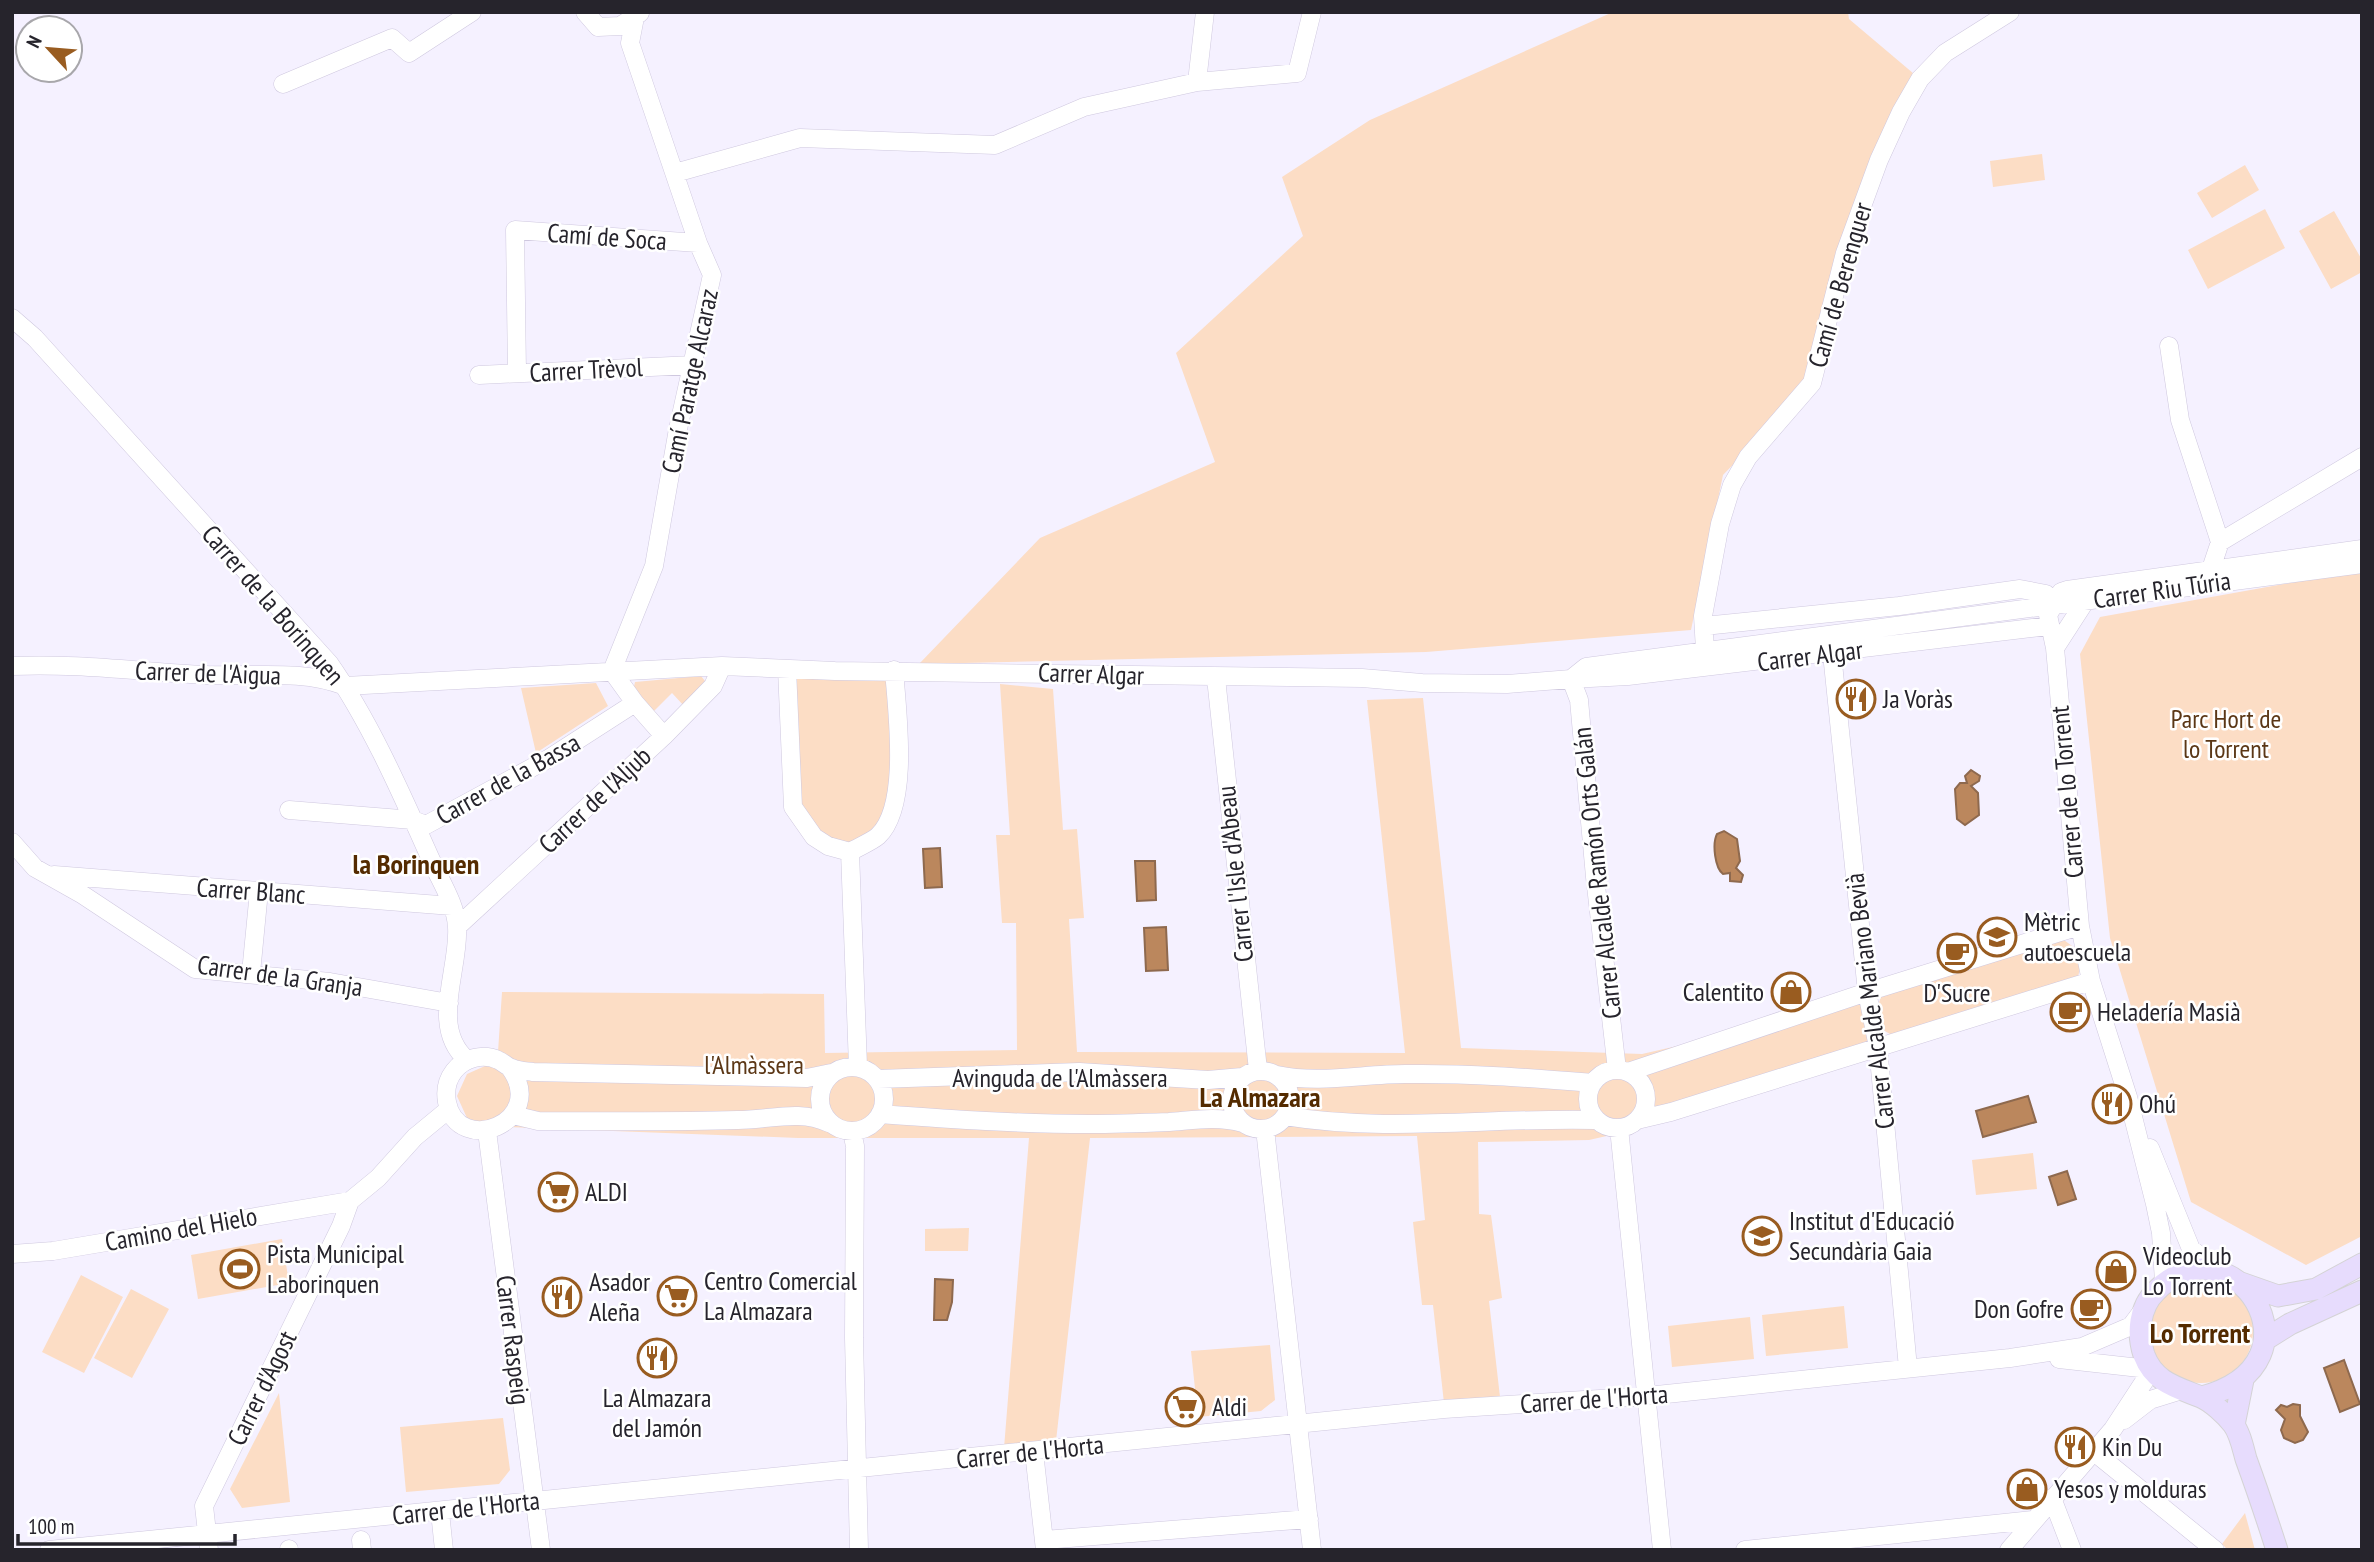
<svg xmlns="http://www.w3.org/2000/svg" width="2374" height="1562" font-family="'PT Sans Narrow',sans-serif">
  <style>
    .green { fill: #fcddc5 }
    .water { fill: #bb875d; stroke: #8e694e; stroke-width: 2 }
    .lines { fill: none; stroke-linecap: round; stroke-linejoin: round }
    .minor-casing { stroke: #cfc8df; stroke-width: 19 }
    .major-casing { stroke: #d4d3d5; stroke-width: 23 }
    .minor { stroke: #fff; stroke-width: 18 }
    .major { stroke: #e7dcfd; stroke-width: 21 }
    .labels { text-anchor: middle; stroke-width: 5; stroke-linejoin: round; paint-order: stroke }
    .street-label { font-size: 26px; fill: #26242c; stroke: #fff }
    .poi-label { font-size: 26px; fill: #26242c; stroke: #fff; text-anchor: start }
    .park-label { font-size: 26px; fill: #5b3716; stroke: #fff }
    .neighbourhood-label { font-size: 28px; font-weight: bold; fill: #542b00; stroke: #fff }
  </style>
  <rect width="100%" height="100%" fill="#f5f1ff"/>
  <path class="green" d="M1613 12H1848L1849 19 1920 79 1845 253 1812 383 1723 475 1691 630 1426 652 919 664 1040 538 1215 462 1176 353 1303 236 1282 177 1370 120Z
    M2042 154 2045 180 1993 187 1990 161Z
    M2245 165 2259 190 2212 218 2197 193Z
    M2265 209 2285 248 2208 289 2188 250Z
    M2334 211 2362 260V272L2331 289 2299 231Z
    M2362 570V1236L2306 1265 2191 1202 2110 938 2080 654 2100 617Z
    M787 669 894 670 892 815 850 852 829 847 793 807Z
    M701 676 705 681 684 706 672 693 652 713 633 691 635 682Z
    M596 683 608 706 536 753 521 688Z
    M1000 684 1053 689 1063 830 1077 829 1084 918 1069 919 1077 1052 1405 1053 1367 700 1423 698 1461 1048 1642 1054 1856 1005H1878L1881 997 2061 938 2075 948 2080 968 2078 977 1905 1032 1890 1034 1883 1030 1866 1044 1646 1127 1589 1140 1478 1142 1479 1214 1491 1215 1502 1298 1489 1301 1500 1397 1444 1403 1433 1305H1422L1413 1222 1425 1220 1417 1136 1090 1138 1056 1441 1004 1448 1029 1138H798L484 1126 467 1118 457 1096 467 1074 485 1066 497 1067 502 992 824 994 825 1053 1017 1050 1016 923H1002L996 835H1010Z
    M2033 1153 2037 1189 1976 1195 1972 1160Z
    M969 1228 968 1251H925V1229Z
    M282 1239 289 1283 198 1299 191 1255Z
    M81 1275 123 1297 84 1373 42 1352Z
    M2149 1331a52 52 0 1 1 104 0a52 52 0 1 1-104 0Z
    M131 1289 169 1309 132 1378 94 1358Z
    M1844 1306 1848 1348 1766 1356 1762 1315Z
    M1750 1317 1754 1359 1672 1367 1668 1326Z
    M1270 1345 1275 1400 1261 1411 1198 1417 1191 1351Z
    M279 1393 290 1502 242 1508 230 1489Z
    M503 1418 510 1470 499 1484 406 1492 400 1427Z
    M2245 1513 2255 1550H2228L2222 1544Z"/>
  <path class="water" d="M1971 770 1980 776 1979 781 1971 786 1978 793 1979 815 1965 825 1957 819 1955 789 1960 783H1967L1965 776Z
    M1724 831 1737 839 1740 861 1736 868 1743 875 1741 882 1730 881V873L1723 874C1715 868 1712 844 1717 834Z
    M940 848 942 887 925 888 923 849Z
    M1135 861H1155L1156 900 1137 901Z
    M1166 927 1168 970 1146 971 1144 928Z
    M2028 1096 2036 1122 1983 1137 1976 1111Z
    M2067 1171 2076 1199 2058 1205 2049 1177Z
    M935 1279 953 1280 952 1302 947 1320H934Z
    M2344 1360 2360 1404 2340 1412 2324 1368Z
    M2293 1404 2300 1405V1416L2308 1432 2303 1440 2295 1443 2284 1438 2281 1430 2285 1419 2276 1410 2281 1405 2287 1407Z"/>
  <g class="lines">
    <defs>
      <path id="minor" d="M585 12 598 27 620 26 640 13
        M1197 82 1205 12
        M283 84 392 38 409 53 472 12
        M675 173 800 138 995 145 1084 107 1197 82 1297 73 1312 12
        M12 318 35 338 329 663C371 723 402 795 432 862 441 882 456 905 457 927 460 969 429 1027 467 1060
        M2169 346 2180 420 2220 542
        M517 373 515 230 698 243
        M479 375 693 365
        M2211 569 2220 542 2362 457
        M1704 626 1899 606 2020 589 2046 594
        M1831 644 1867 992 1878 1047 1908 1368
        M2055 648 2086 600
        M1705 650 1703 616 1720 524 1732 485 1748 457 1812 383 1845 253 1879 160 1901 112 1920 79 1945 53 2010 12
        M12 666C77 663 141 672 206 675 252 677 302 669 345 686L722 666 835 671 1362 678 1422 683 1507 684 1571 679 1586 667 2362 564
        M787 669 793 807 814 837 828 846 850 852C858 847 871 842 878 836 910 806 897 711 894 670
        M612 671 654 566 678 429 712 275 698 243 630 43 636 12
        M612 671 635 703 664 736
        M1216 678 1258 1070
        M289 810 413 820 426 825 548 759 635 703
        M12 842 35 868 83 895 195 969 330 982 449 1003
        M850 852 858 1066
        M54 875 452 906
        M457 927 664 736 713 686 722 666
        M251 973 259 891
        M820 1099a32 32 0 1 1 64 0a32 32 0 1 1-64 0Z
        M510 1068C549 1122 458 1158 447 1102 445 1091 447 1080 454 1071 464 1058 483 1053 498 1060 503 1062 507 1067 512 1068 518 1071 526 1071 533 1072L807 1078 831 1073
        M1588 1099a29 29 0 1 1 58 0a29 29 0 1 1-58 0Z
        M1617 1070 1595 877 1579 700 1571 679 1628 676 2049 626
        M1232 1100a29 29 0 1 1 58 0a29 29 0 1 1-58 0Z
        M1628 1072 1867 992 2080 926
        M1277 1075C1319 1084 1363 1074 1405 1074 1468 1073 1530 1078 1593 1083
        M878 1079 1079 1072 1208 1080 1242 1077
        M880 1114C950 1119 1019 1124 1089 1124 1116 1124 1143 1123 1169 1122 1196 1120 1216 1116 1243 1123
        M513 1115 538 1121C605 1121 672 1122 738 1120 770 1120 799 1109 829 1123
        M1285 1116C1389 1133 1492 1117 1596 1120
        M1637 1120 1671 1112 2091 981
        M1619 1128 1662 1550
        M1265 1129 1312 1550
        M487 1131 541 1550
        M852 1132 855 1146 854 1338 859 1550
        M2150 1148 2191 1249 2221 1272
        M12 1254 53 1251 350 1201
        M2164 1282 2161 1233 2155 1204 2128 1097 2091 981 2080 926 2055 648 2048 615 2061 592 2067 590 2362 549
        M2059 1359 2149 1369
        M2124 1420 2150 1400 2179 1391
        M2093 1451 2215 1550
        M1034 1452 1045 1550
        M2052 1498 2072 1550
        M440 1512 444 1550
        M361 1540 362 1550
        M1044 1540 1309 1519
        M289 1549V1550
        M49 1550 1444 1409 1647 1396 2010 1358 2082 1347 2131 1326 2143 1310
        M209 1550 204 1506 341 1226 350 1201 378 1178 415 1137 449 1109
        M1745 1550 2033 1520
        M2009 1550 2113 1429 2151 1371"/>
      <path id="major" d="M2241 1283 2278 1296 2316 1289 2362 1264
        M2266 1339 2290 1324 2362 1291
        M2202 1397C2332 1362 2231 1214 2156 1291 2139 1307 2137 1334 2144 1355 2154 1382 2176 1387 2201 1397 2211 1401 2226 1415 2233 1424 2240 1433 2243 1448 2246 1459 2257 1489 2267 1519 2277 1550
        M2234 1425 2243 1380"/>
    </defs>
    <use href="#minor" class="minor-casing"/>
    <use href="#major" class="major-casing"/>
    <use href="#minor" class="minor"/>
    <use href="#major" class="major"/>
  </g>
  <defs>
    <symbol id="restaurant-ring" viewBox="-11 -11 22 22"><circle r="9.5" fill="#fff" stroke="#995c20" stroke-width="1.5"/><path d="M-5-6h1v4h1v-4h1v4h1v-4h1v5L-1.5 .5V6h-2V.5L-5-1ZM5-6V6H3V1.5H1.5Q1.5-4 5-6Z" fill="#995c20"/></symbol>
    <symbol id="school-ring" viewBox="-11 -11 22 22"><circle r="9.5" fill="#fff" stroke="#995c20" stroke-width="1.5"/><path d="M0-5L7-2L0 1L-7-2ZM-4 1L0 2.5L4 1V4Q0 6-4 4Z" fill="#995c20"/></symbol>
    <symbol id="cafe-ring" viewBox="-11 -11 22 22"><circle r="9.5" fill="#fff" stroke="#995c20" stroke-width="1.5"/><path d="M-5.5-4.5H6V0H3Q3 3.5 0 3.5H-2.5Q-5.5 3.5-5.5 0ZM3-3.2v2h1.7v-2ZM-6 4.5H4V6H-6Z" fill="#995c20"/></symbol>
    <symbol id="shop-ring" viewBox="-11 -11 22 22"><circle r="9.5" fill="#fff" stroke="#995c20" stroke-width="1.5"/><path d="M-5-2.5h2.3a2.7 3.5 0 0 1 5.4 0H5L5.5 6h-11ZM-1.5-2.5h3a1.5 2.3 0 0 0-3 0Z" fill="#995c20"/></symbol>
    <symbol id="supermarket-ring" viewBox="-11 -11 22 22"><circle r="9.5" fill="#fff" stroke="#995c20" stroke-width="1.5"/><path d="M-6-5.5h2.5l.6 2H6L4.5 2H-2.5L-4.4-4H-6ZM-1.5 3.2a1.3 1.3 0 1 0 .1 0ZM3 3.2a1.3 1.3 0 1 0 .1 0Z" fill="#995c20"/></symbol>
    <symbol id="stadium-ring" viewBox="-11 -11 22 22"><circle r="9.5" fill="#fff" stroke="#995c20" stroke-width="1.5"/><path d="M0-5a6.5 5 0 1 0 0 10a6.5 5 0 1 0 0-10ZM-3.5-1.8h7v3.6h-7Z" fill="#995c20"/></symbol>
  </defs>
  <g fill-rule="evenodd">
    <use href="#restaurant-ring" x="1834" y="677" width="44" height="44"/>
    <use href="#school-ring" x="1975" y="915" width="44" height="44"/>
    <use href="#cafe-ring" x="1935" y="931" width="44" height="44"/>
    <use href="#shop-ring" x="1769" y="970" width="44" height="44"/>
    <use href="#cafe-ring" x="2048" y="990" width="44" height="44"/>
    <use href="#restaurant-ring" x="2090" y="1082" width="44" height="44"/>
    <use href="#supermarket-ring" x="536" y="1170" width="44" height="44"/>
    <use href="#school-ring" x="1740" y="1214" width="44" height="44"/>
    <use href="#stadium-ring" x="218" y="1247" width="44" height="44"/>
    <use href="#shop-ring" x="2094" y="1249" width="44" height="44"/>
    <use href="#supermarket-ring" x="655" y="1274" width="44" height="44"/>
    <use href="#restaurant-ring" x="540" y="1275" width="44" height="44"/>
    <use href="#cafe-ring" x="2069" y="1287" width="44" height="44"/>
    <use href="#restaurant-ring" x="635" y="1336" width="44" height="44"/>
    <use href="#supermarket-ring" x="1163" y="1385" width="44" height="44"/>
    <use href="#restaurant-ring" x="2053" y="1425" width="44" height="44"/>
    <use href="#shop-ring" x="2005" y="1467" width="44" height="44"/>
  </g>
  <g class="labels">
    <g class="street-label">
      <text transform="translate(607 237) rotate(4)" y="9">Camí de Soca</text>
      <text transform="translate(1840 285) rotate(-74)" y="9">Camí de Berenguer</text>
      <text transform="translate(586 370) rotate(-3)" y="9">Carrer Trèvol</text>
      <text transform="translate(690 381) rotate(-78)" y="9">Camí Paratge Alcaraz</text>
      <text transform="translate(2162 590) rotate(-8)" y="9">Carrer Riu Túria</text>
      <text transform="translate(273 605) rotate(49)" y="9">Carrer de la Borinquen</text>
      <text transform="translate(1810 656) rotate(-7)" y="9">Carrer Algar</text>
      <text transform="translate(208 673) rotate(2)" y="9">Carrer de l'Aigua</text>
      <text transform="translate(1091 674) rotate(2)" y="9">Carrer Algar</text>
      <text transform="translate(508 779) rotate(-29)" y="9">Carrer de la Bassa</text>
      <text transform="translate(2067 792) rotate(-95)" y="9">Carrer de lo Torrent</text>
      <text transform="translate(595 800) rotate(-43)" y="9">Carrer de l'Aljub</text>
      <text transform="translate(1597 873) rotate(-96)" y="9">Carrer Alcalde Ramón Orts Galán</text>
      <text transform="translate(1235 874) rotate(-96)" y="9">Carrer l'Isle d'Abeau</text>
      <text transform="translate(251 891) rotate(4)" y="9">Carrer Blanc</text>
      <text transform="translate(280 976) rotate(8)" y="9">Carrer de la Granja</text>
      <text transform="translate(1870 1001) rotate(-97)" y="9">Carrer Alcalde Mariano Bevià</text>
      <text x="1060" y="1087">Avinguda de l'Almàssera</text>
      <text transform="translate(181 1229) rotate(-10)" y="9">Camino del Hielo</text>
      <text transform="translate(513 1340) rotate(83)" y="9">Carrer Raspeig</text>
      <text transform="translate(262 1388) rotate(-64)" y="9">Carrer d'Agost</text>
      <text transform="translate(1594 1399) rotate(-4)" y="9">Carrer de l'Horta</text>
      <text transform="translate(1030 1452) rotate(-6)" y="9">Carrer de l'Horta</text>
      <text transform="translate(466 1508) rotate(-6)" y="9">Carrer de l'Horta</text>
    </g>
    <g class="poi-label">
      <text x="1883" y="708">Ja Voràs</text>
      <text x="2024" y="931">Mètric<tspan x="2024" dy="30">autoescuela</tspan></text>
      <text x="1764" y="1001" text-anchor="end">Calentito</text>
      <text x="1957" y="1002" text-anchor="middle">D'Sucre</text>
      <text x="2097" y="1021">Heladería Masià</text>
      <text x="2139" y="1113">Ohú</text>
      <text x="585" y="1201">ALDI</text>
      <text x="1789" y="1230">Institut d'Educació<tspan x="1789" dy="30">Secundària Gaia</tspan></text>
      <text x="267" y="1263">Pista Municipal<tspan x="267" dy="30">Laborinquen</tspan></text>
      <text x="2143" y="1265">Videoclub<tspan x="2143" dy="30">Lo Torrent</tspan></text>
      <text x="704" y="1290">Centro Comercial<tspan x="704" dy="30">La Almazara</tspan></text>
      <text x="589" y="1291">Asador<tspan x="589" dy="30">Aleña</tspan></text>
      <text x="2064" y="1318" text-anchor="end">Don Gofre</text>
      <text x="657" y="1407" text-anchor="middle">La Almazara<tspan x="657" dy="30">del Jamón</tspan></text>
      <text x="1212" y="1416">Aldi</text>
      <text x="2102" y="1456">Kin Du</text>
      <text x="2054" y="1498">Yesos y molduras</text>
    </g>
    <g class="park-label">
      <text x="2226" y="728">Parc Hort de<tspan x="2226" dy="30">lo Torrent</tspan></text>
      <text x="754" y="1074">l'Almàssera</text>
    </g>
    <g class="neighbourhood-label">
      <text x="416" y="874">la Borinquen</text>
      <text x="1260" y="1107">La Almazara</text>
      <text x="2200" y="1343">Lo Torrent</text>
    </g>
  </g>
  <rect width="2374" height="1562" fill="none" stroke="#26242c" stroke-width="28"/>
  <g transform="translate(49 49) rotate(296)"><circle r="33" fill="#ffffff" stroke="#a8a7ab" stroke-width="2"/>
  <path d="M0-5L12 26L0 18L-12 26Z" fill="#995c20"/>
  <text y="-10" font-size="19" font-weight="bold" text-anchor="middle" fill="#26242c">N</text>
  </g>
  <path d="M18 1534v10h217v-10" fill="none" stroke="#26242c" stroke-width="3.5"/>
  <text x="28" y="1534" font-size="21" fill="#26242c" stroke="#ffffff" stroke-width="5" paint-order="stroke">100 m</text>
</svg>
